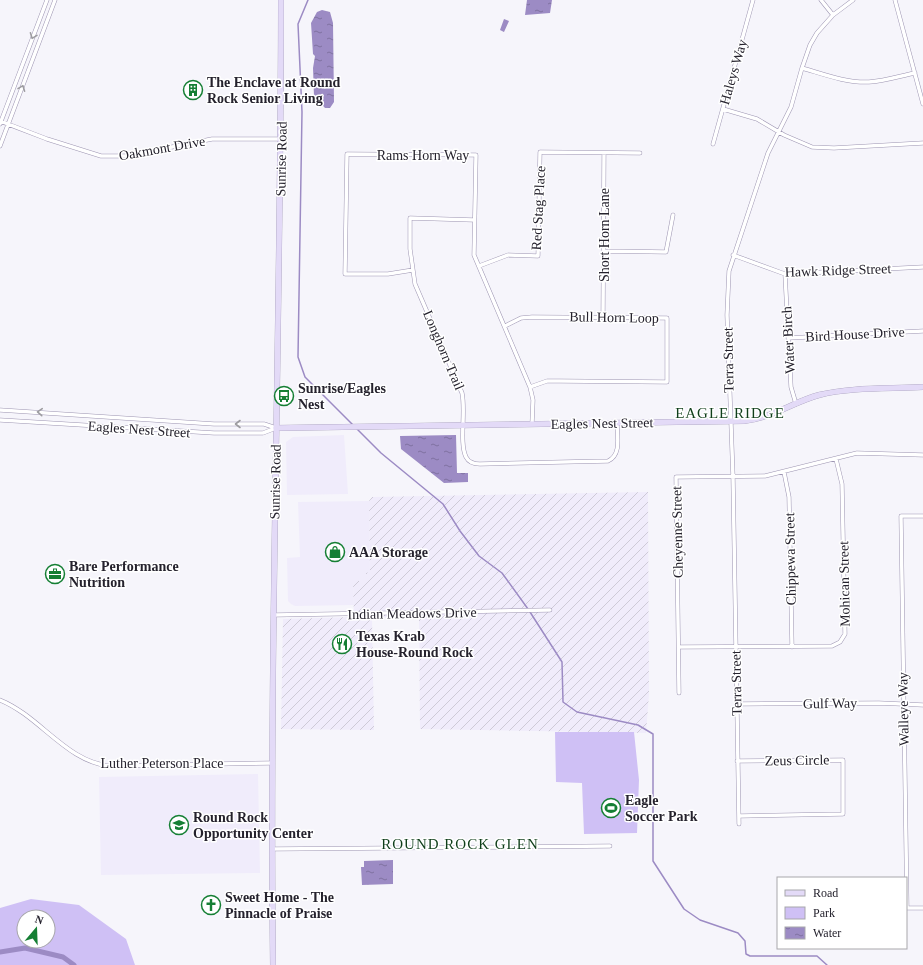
<svg xmlns="http://www.w3.org/2000/svg" width="923" height="965" font-family="'Times New Roman',serif">
  <style>
    .built { fill: #f0ecfb }
    .industrial { fill: url(#industrial-furrows) }
    .green { fill: #cfc0f5; fill-rule: evenodd }
    .water { fill: url(#water-ripples) }
    .lines { fill: none; stroke-linecap: round; stroke-linejoin: round }
    .stream { stroke: #9c8bc4; stroke-width: 1.5 }
    .canal { stroke: #9c8bc4; stroke-width: 5 }
    .street-casing { stroke: #9d95b2; stroke-width: 4.5 }
    .secondary-casing { stroke: #9d95b2; stroke-width: 6 }
    .street { stroke: #fff; stroke-width: 3.5 }
    .secondary { stroke: #e3daf7; stroke-width: 5.5 }
    .oneway { stroke: #9d9ca0 }
    .labels { text-anchor: middle; stroke-width: 3; stroke-linejoin: round; paint-order: stroke }
    .street-label { font-size: 14px; fill: #25222d; stroke: #fff }
    .poi-label { font-size: 14px; font-weight: bold; fill: #25222d; stroke: #fff; text-anchor: start }
    .neighbourhood-label { font-size: 15px; letter-spacing: 1px; fill: #0f3e1a; stroke: #fff }
  </style>
  <defs>
    <pattern id="industrial-furrows" width="10" height="10" patternUnits="userSpaceOnUse"><rect width="10" height="10" fill="#f0ecfb"/><path d="M-1 1l2-2M0 10L10 0M9 11l2-2" fill="none" stroke="#cecad7"/></pattern>
    <pattern id="water-ripples" width="26" height="14" patternUnits="userSpaceOnUse"><rect width="26" height="14" fill="#9c8bc4"/><path d="M2 4q2-2 4 0t4 0M15 11q2-2 4 0t4 0" fill="none" stroke="#7f71a0"/></pattern>
  </defs>
  <rect width="100%" height="100%" fill="#f6f5fb"/>
  <path class="built" d="M344 435 348 494 287 495 286 442 293 437Z
    M369 501 370 572 366 581H353L354 605 295 606 291 604 288 601 287 558 300 557 298 502Z
    M258 774 260 873 101 875 99 777Z"/>
  <path class="industrial" d="M648 492 649 694 646 733 420 729 419 618H372L374 730 281 729 283 619 354 617 353 581H366V573L370 572 369 501 372 497Z"/>
  <path class="green" d="M555 732H634L639 780 637 833 584 834 582 783 556 782Z
    M31 899 79 905 126 939 135 965H0V908ZM24 917H48V941H24Z"/>
  <path class="water" d="M527 0H552L550 13 525 15Z
    M322 10 330 12 333 23 334 102 330 108H325L314 96 313 68 315 56 313 54 311 23 317 12Z
    M504 19 509 21 504 32 500 30Z
    M456 435 457 473H468V482L444 483 401 449 400 436Z
    M393 860V884L362 885 361 867H364V861Z"/>
  <g class="lines">
    <path class="stream" d="M308 0 298 24 302 112 298 357 305 377 353 425
      M357 429 381 453 443 504 460 531 479 556 502 573 528 609
      M530 612 562 662 563 702 577 712 638 725 653 734V861L684 909 700 920 738 933 745 941 746 954 750 956H817L827 965"/>
    <path class="canal" d="M0 952 25 948 63 957 74 965"/>
    <defs>
      <path id="street" d="M821 0 833 15
        M895 0 923 104
        M802 68C823 74 846 83 869 82 885 81 900 76 915 73
        M723 109 757 119 784 135 812 147 834 148 923 143
        M0 121 47 139 101 156H127L212 139H281
        M0 124 47 0
        M713 144 753 0
        M0 146 55 0
        M474 220 410 218V249L415 284 462 393C466 411 459 443 466 457 469 463 474 464 480 464L608 461C622 455 617 435 617 423
        M604 251 666 252 673 215
        M733 255 785 274 923 267
        M479 266 508 255 538 256 540 152 640 153
        M413 270 388 274H345L347 154 476 155 474 255 530 387 533 400 532 424
        M785 274 791 387 796 404
        M603 317 604 153
        M505 326 521 318 532 317 667 318V382L560 381H547L530 387
        M788 338 923 331
        M0 410 214 424H264L276 428
        M0 420 214 433H263L276 428
        M784 472 789 497 792 647
        M923 516H901L907 908H923
        M274 615 550 610
        M679 647 832 646 840 642 845 634 842 484 836 459
        M679 693 676 477 765 476 857 453 923 455
        M0 700C40 716 67 763 111 766L272 763
        M736 704 879 703 923 705
        M737 761 843 760V814L739 816
        M739 824 733 477 727 315 729 271 768 153 791 107 802 68 810 45 817 33 833 15 853 0
        M272 849 610 846"/>
      <path id="secondary" d="M276 428 744 421C772 418 793 402 819 395 851 387 890 389 923 387
        M273 965C269 643 281 322 281 0"/>
    </defs>
    <use href="#street" class="street-casing"/>
    <use href="#secondary" class="secondary-casing"/>
    <use href="#street" class="street"/>
    <use href="#secondary" class="secondary"/>
  </g>
  <defs><path id="oneway-chevron" d="M-2-3.5L2.5 0L-2 3.5" fill="none" stroke-width="1.6" stroke-linecap="round" stroke-linejoin="round"/></defs>
  <g class="oneway">
    <use href="#oneway-chevron" transform="translate(33 36) rotate(111)"/>
    <use href="#oneway-chevron" transform="translate(22 88) rotate(-69)"/>
    <use href="#oneway-chevron" transform="translate(40 412) rotate(-176)"/>
    <use href="#oneway-chevron" transform="translate(238 424) rotate(180)"/>
  </g>
  <defs>
    <symbol id="building-ring" viewBox="-11 -11 22 22"><circle r="9.5" fill="#fff" stroke="#157f34" stroke-width="1.5"/><path d="M-4-6H4V6H1V3H-1V6H-4ZM-2.5-4.3h1.7v1.8h-1.7ZM.8-4.3h1.7v1.8H.8ZM-2.5-1h1.7V.8h-1.7ZM.8-1h1.7V.8H.8Z" fill="#157f34"/></symbol>
    <symbol id="bus-ring" viewBox="-11 -11 22 22"><circle r="9.5" fill="#fff" stroke="#157f34" stroke-width="1.5"/><path d="M-5-6H5V4H4V6H2V4H-2V6H-4V4H-5ZM-3.5-4V0h7V-4ZM-3.5 1.2v1.5H-2V1.2ZM2 1.2v1.5H3.5V1.2Z" fill="#157f34"/></symbol>
    <symbol id="shop-ring" viewBox="-11 -11 22 22"><circle r="9.5" fill="#fff" stroke="#157f34" stroke-width="1.5"/><path d="M-5-2.5h2.3a2.7 3.5 0 0 1 5.4 0H5L5.5 6h-11ZM-1.5-2.5h3a1.5 2.3 0 0 0-3 0Z" fill="#157f34"/></symbol>
    <symbol id="office-ring" viewBox="-11 -11 22 22"><circle r="9.5" fill="#fff" stroke="#157f34" stroke-width="1.5"/><path d="M-6-3h4V-5.5h4V-3h4V5H-6ZM-1-4.5V-3h2v-1.5ZM-6 0V1H6V0Z" fill="#157f34"/></symbol>
    <symbol id="restaurant-ring" viewBox="-11 -11 22 22"><circle r="9.5" fill="#fff" stroke="#157f34" stroke-width="1.5"/><path d="M-5-6h1v4h1v-4h1v4h1v-4h1v5L-1.5 .5V6h-2V.5L-5-1ZM5-6V6H3V1.5H1.5Q1.5-4 5-6Z" fill="#157f34"/></symbol>
    <symbol id="stadium-ring" viewBox="-11 -11 22 22"><circle r="9.5" fill="#fff" stroke="#157f34" stroke-width="1.5"/><path d="M0-5a6.5 5 0 1 0 0 10a6.5 5 0 1 0 0-10ZM-3.5-1.8h7v3.6h-7Z" fill="#157f34"/></symbol>
    <symbol id="school-ring" viewBox="-11 -11 22 22"><circle r="9.5" fill="#fff" stroke="#157f34" stroke-width="1.5"/><path d="M0-5L7-2L0 1L-7-2ZM-4 1L0 2.5L4 1V4Q0 6-4 4Z" fill="#157f34"/></symbol>
    <symbol id="church-ring" viewBox="-11 -11 22 22"><circle r="9.5" fill="#fff" stroke="#157f34" stroke-width="1.5"/><path d="M-1.2-6h2.4v3.5h3.3v2.4h-3.3V6h-2.4V-.1h-3.3v-2.4h3.3Z" fill="#157f34"/></symbol>
  </defs>
  <g fill-rule="evenodd">
    <use href="#building-ring" x="182" y="79" width="22" height="22"/>
    <use href="#bus-ring" x="273" y="385" width="22" height="22"/>
    <use href="#shop-ring" x="324" y="541" width="22" height="22"/>
    <use href="#office-ring" x="44" y="563" width="22" height="22"/>
    <use href="#restaurant-ring" x="331" y="633" width="22" height="22"/>
    <use href="#stadium-ring" x="600" y="797" width="22" height="22"/>
    <use href="#school-ring" x="168" y="814" width="22" height="22"/>
    <use href="#church-ring" x="200" y="894" width="22" height="22"/>
  </g>
  <g class="labels">
    <g class="street-label">
      <text transform="translate(733 72) rotate(-74)" y="5">Haleys Way</text>
      <text transform="translate(162 148) rotate(-10)" y="5">Oakmont Drive</text>
      <text x="423" y="160">Rams Horn Way</text>
      <text transform="translate(281 159) rotate(-89)" y="5">Sunrise Road</text>
      <text transform="translate(538 208) rotate(-87)" y="5">Red Stag Place</text>
      <text transform="translate(604 235) rotate(-90)" y="5">Short Horn Lane</text>
      <text transform="translate(838 270) rotate(-2)" y="5">Hawk Ridge Street</text>
      <text transform="translate(614 317) rotate(1)" y="5">Bull Horn Loop</text>
      <text transform="translate(855 334) rotate(-3)" y="5">Bird House Drive</text>
      <text transform="translate(788 340) rotate(-93)" y="5">Water Birch</text>
      <text transform="translate(444 350) rotate(67)" y="5">Longhorn Trail</text>
      <text transform="translate(728 360) rotate(-91)" y="5">Terra Street</text>
      <text transform="translate(602 423) rotate(-1)" y="5">Eagles Nest Street</text>
      <text transform="translate(139 429) rotate(4)" y="5">Eagles Nest Street</text>
      <text transform="translate(275 482) rotate(-89)" y="5">Sunrise Road</text>
      <text transform="translate(677 532) rotate(-91)" y="5">Cheyenne Street</text>
      <text transform="translate(790 559) rotate(-91)" y="5">Chippewa Street</text>
      <text transform="translate(844 584) rotate(-91)" y="5">Mohican Street</text>
      <text transform="translate(412 613) rotate(-1)" y="5">Indian Meadows Drive</text>
      <text transform="translate(736 683) rotate(-91)" y="5">Terra Street</text>
      <text transform="translate(830 703) rotate(-1)" y="5">Gulf Way</text>
      <text transform="translate(903 709) rotate(-91)" y="5">Walleye Way</text>
      <text transform="translate(797 760) rotate(-1)" y="5">Zeus Circle</text>
      <text x="162" y="768">Luther Peterson Place</text>
    </g>
    <g class="poi-label">
      <text x="207" y="87">The Enclave at Round<tspan x="207" dy="16">Rock Senior Living</tspan></text>
      <text x="298" y="393">Sunrise/Eagles<tspan x="298" dy="16">Nest</tspan></text>
      <text x="349" y="557">AAA Storage</text>
      <text x="69" y="571">Bare Performance<tspan x="69" dy="16">Nutrition</tspan></text>
      <text x="356" y="641">Texas Krab<tspan x="356" dy="16">House-Round Rock</tspan></text>
      <text x="625" y="805">Eagle<tspan x="625" dy="16">Soccer Park</tspan></text>
      <text x="193" y="822">Round Rock<tspan x="193" dy="16">Opportunity Center</tspan></text>
      <text x="225" y="902">Sweet Home - The<tspan x="225" dy="16">Pinnacle of Praise</tspan></text>
    </g>
    <g class="neighbourhood-label">
      <text x="730" y="418">EAGLE RIDGE</text>
      <text x="460" y="849">ROUND ROCK GLEN</text>
    </g>
  </g>
  <rect x="777" y="877" width="130" height="72" fill="#ffffff" stroke="#a8a7ab"/>
  <rect x="785" y="890" width="20" height="6" fill="#e3daf7" stroke="#a8a7ab"/>
  <text x="813" y="897" font-size="12" fill="#25222d">Road</text>
  <rect x="785" y="907" width="20" height="12" fill="#cfc0f5" stroke="#a8a7ab"/>
  <text x="813" y="917" font-size="12" fill="#25222d">Park</text>
  <rect x="785" y="927" width="20" height="12" fill="url(#water-ripples)" stroke="#a8a7ab"/>
  <text x="813" y="937" font-size="12" fill="#25222d">Water</text>
  <g transform="translate(36 929) rotate(19)"><circle r="19" fill="#ffffff" stroke="#a8a7ab"/>
  <path d="M0-3L7 15L0 10L-7 15Z" fill="#157f34"/>
  <text y="-6" font-size="11" font-weight="bold" text-anchor="middle" fill="#25222d">N</text>
  </g>
</svg>
